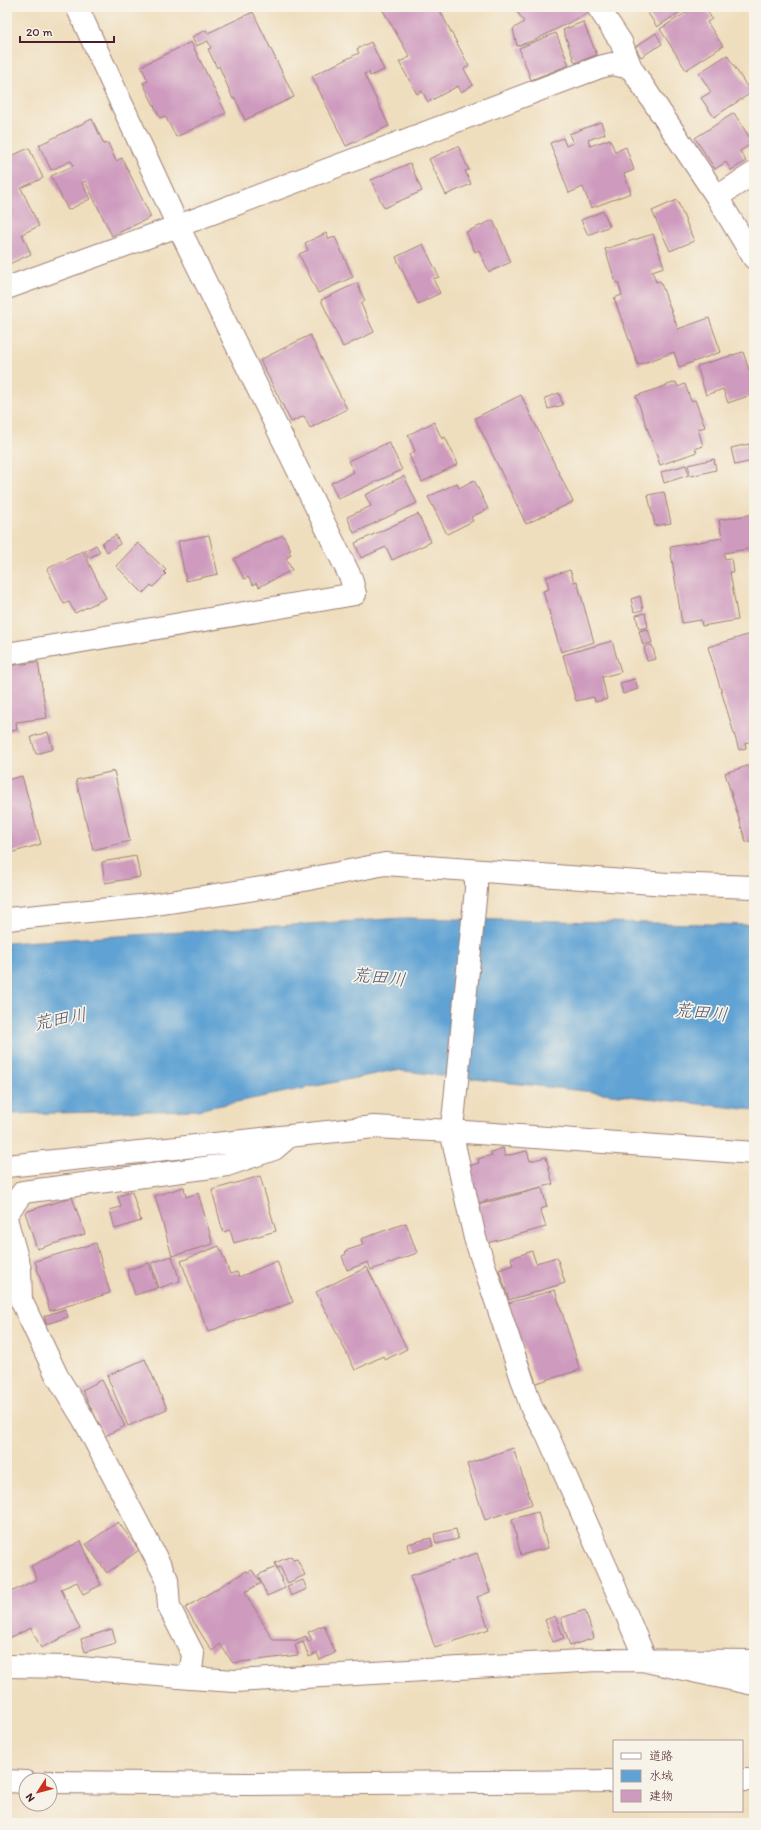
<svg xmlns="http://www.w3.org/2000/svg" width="761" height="1830" font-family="Itim,'Klee One',sans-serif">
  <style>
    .water { fill: #5fa2d3; stroke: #54607f }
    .building { fill: #ce9abe }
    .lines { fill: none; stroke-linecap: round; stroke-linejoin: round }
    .minor-casing { stroke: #9c7e74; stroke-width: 24 }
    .minor { stroke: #fff; stroke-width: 22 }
    .labels { text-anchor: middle; stroke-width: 3.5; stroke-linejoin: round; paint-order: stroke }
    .water-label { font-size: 18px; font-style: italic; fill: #52536e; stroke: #f7f3e8 }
  </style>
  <rect width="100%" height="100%" fill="#f7f3e8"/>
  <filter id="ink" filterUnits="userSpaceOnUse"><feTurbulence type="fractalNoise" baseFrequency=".025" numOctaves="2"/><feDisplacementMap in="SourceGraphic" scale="8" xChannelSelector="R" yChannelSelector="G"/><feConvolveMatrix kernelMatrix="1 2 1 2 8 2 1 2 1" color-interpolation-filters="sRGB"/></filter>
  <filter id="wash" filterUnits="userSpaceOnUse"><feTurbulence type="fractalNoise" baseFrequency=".012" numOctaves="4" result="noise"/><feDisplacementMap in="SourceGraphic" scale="16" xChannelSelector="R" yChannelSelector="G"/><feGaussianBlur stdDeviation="0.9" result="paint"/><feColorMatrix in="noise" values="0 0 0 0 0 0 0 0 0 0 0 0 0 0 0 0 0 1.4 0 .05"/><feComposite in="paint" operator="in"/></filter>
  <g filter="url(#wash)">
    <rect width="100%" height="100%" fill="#efdebe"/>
    <path class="water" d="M404 918 754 925V1110L395 1070 197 1110 7 1114V943Z"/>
    <g id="blocks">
      <path class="building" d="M381 7H438L469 66 464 69 473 85 461 92 458 86 428 102 422 91 417 94 399 62 410 57Z
        M514 7H584L588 13 535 40 517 46 513 29 524 22Z
        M644 7H688L657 27Z
        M695 7H705L712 19 707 22 723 46 686 70 660 29Z
        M253 12 294 97 245 120 235 98 233 99 219 66 217 68 208 49 211 48 208 41 196 46 192 37 206 30 208 33Z
        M583 22 597 55 575 63 563 30Z
        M556 33 569 65 531 80 519 48Z
        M656 33 662 44 641 57 635 47Z
        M191 42 226 113 176 137 165 116 160 118 143 83 148 81 141 66Z
        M371 42 384 70 370 76 369 72 364 74 389 126 346 146 312 76 359 53 357 49Z
        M727 55 751 93 714 117 701 98 711 92 699 73Z
        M734 113 753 143 740 151 746 161 731 170 726 162 715 169 695 138Z
        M92 119 104 144 108 143 116 161 122 158 151 217 112 236 85 181 82 183 90 199 68 210 51 176 73 166 71 161 51 170 39 145Z
        M601 122 605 134 588 140 590 146 610 139 615 152 626 147 634 170 624 174 631 193 591 208 583 187 569 193 550 143 563 138 566 146 573 143 569 134Z
        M458 146 469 170 465 171 471 184 446 195 429 159Z
        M29 148 43 178 21 188 39 226 22 234 31 254 7 265V158Z
        M410 163 422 191 384 208 371 180Z
        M677 200 694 241 670 251 652 211Z
        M603 211 610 226 588 235 581 220Z
        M493 220 511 262 489 272 479 250 475 252 466 232Z
        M326 233 329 239 335 237 353 277 318 293 299 254 308 250 305 243Z
        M653 234 664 267 652 271 656 282 660 281 678 329 709 318 721 352 679 367 674 352 638 365 614 298 622 295 618 282 616 283 605 249Z
        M423 244 439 277 433 279 440 293 418 304 396 257Z
        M357 283 365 301 361 304 374 332 343 347 321 300Z
        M310 335 347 409 310 428 304 416 291 422 260 360Z
        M743 352 754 385V394L728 403 723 389 706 395 697 366Z
        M676 382 678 387 685 384 691 401 695 400 705 427 698 429 703 446 695 449 697 452 660 465 636 396Z
        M559 393 563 405 548 409 545 398Z
        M521 395 573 502 526 524 475 418Z
        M434 422 442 439 445 437 458 464 422 482 409 455 415 451 408 435Z
        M389 442 402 470 338 499 331 483 354 472 348 461Z
        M749 444 753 461 735 465 731 448Z
        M714 459 716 470 691 476 688 465Z
        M686 465 689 475 664 483 661 472Z
        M404 476 417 503 354 533 347 517 371 506 365 495Z
        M474 480 488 509 471 517 473 521 447 534 428 497 457 483 459 488Z
        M664 492 671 523 655 526 648 495Z
        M418 514 431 542 392 560 386 547 361 558 355 543Z
        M754 514V548L724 553 725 559 731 558 733 572H730L738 620 702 626 701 620 682 623 670 547 722 538 719 520Z
        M116 535 120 544 107 552 102 543Z
        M209 535 218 574 186 581 178 541Z
        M283 535 291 550 289 551 291 555 286 558 292 570 259 587 257 583 253 585 248 577 244 579 234 559Z
        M138 543 166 570 164 572 166 574 153 587 151 585 143 593 116 566Z
        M96 545 100 552 89 558 85 551Z
        M83 551 106 598 75 613 69 602 64 604 47 569Z
        M570 570 574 582 577 581 594 642 561 652 543 591 549 589 546 577Z
        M640 596 643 610 634 612 631 599Z
        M645 613 648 627 639 629 636 615Z
        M648 629 652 643 643 645 639 631Z
        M754 633V740L745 743 746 748 739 750 708 647Z
        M612 641 621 672 602 677 607 699 595 702 594 697 576 701 563 655Z
        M652 645 656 659 647 661 644 647Z
        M38 662 47 718 16 722 17 730 7 732V682L10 681 8 666Z
        M635 679 638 689 623 694 620 683Z
        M48 732 53 749 36 754 31 737Z
        M754 764V840L746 842 725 773Z
        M114 771 130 841 93 850 76 780Z
        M22 776 41 844 7 854V780Z
        M136 856 140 877 105 883 102 862Z
        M503 1148 505 1156 527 1151 530 1161 546 1157 553 1184 478 1203 469 1166 479 1163 478 1159 492 1155 491 1152Z
        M260 1176 276 1231 234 1243 230 1230 223 1232 212 1190Z
        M184 1187 186 1197 198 1193 213 1244 172 1256 155 1196Z
        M542 1188 547 1207 540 1209 546 1227 487 1243 477 1205Z
        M132 1192 141 1221 115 1229 110 1210 121 1207 118 1196Z
        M72 1197 85 1234 37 1249 25 1212Z
        M406 1223 417 1253 371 1270 368 1262 347 1270 342 1256 346 1254 345 1251 363 1245 361 1239Z
        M96 1243 110 1293 50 1311 35 1261Z
        M219 1246 230 1274 237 1272 239 1277 277 1261 293 1302 266 1312 265 1311 247 1316 208 1332 181 1261Z
        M532 1251 536 1263 557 1257 565 1283 509 1300 499 1270 513 1265 511 1258Z
        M172 1256 180 1281 159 1288 151 1263Z
        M149 1263 157 1288 135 1295 127 1270Z
        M367 1267 407 1349 385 1360 383 1356 355 1370 316 1292Z
        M555 1290 580 1370 536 1383 508 1303Z
        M65 1309 68 1317 46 1324 44 1316Z
        M145 1359 167 1409 128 1426 107 1376Z
        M102 1380 125 1426 105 1436 82 1390Z
        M513 1448 532 1504 485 1520 467 1464Z
        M538 1512 548 1548 521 1555 512 1519Z
        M118 1522 139 1550 107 1573 86 1544Z
        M456 1529 458 1539 436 1544 434 1534Z
        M431 1538 433 1546 409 1553 407 1544Z
        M81 1541 101 1585 83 1594 77 1582 61 1589 80 1629 41 1648 31 1628 7 1639V1594L37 1579 31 1566Z
        M477 1553 490 1592 477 1597 489 1629 435 1648 410 1576Z
        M291 1556 293 1560 297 1559 305 1575 288 1583 280 1567 277 1568 275 1563Z
        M276 1567 285 1588 267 1596 258 1575Z
        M252 1570 261 1583 245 1592 273 1640H293L294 1641 306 1636 308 1642 312 1640 308 1632 324 1625 335 1653 320 1660 317 1653 309 1657 303 1642 295 1645 298 1655 233 1663 220 1644 212 1651 185 1608 246 1571 248 1572Z
        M303 1580 307 1589 291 1596 287 1586Z
        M585 1610 594 1638 570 1646 561 1618Z
        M555 1616 564 1638 553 1642 545 1620Z
        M112 1629 116 1643 85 1652 81 1639Z"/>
    </g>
  </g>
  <g filter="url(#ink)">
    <use href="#blocks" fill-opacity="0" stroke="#9c7e74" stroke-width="1"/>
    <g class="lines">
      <defs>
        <path id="minor" d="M598 7 621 42 631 68 717 197 754 258
          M717 197 754 173
          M7 288 178 226 600 67 612 64 631 68
          M7 654 355 594 351 578 178 226 77 7
          M476 871V889L454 1111 451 1131 475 1238 532 1409 547 1434 614 1585 646 1661 754 1684
          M7 919 150 905 268 887 385 864 667 884 754 887
          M7 1166 374 1127 451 1131 754 1153
          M7 1213 23 1192 227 1165 274 1149 287 1138
          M7 1222 20 1269 21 1300 57 1376 84 1420 167 1579 169 1607 193 1654 190 1678 70 1667 7 1666
          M190 1678 235 1681 598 1660 754 1661
          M742 1780H754
          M7 1781 26 1782
          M50 1782 247 1784 614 1781"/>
      </defs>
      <use href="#minor" class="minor-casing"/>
      <use href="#minor" class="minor"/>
    </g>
  </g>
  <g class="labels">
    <g class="water-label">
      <text transform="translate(379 977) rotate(6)" y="6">荒田川</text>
      <text transform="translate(701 1012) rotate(6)" y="6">荒田川</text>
      <text transform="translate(60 1019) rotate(-11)" y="6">荒田川</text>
    </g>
  </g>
  <rect width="761" height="1830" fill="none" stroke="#f7f3e8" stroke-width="24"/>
  <rect x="613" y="1740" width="130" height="72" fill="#f7f3e8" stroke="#b29e9c"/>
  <rect x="621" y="1753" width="20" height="6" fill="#ffffff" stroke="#b29e9c"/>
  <text x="649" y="1760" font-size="12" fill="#4a1f2b">道路</text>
  <rect x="621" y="1770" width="20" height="12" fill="#5fa2d3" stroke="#b29e9c"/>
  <text x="649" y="1780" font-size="12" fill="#4a1f2b">水域</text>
  <rect x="621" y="1790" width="20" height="12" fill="#ce9abe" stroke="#b29e9c"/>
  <text x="649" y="1800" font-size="12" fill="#4a1f2b">建物</text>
  <g transform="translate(38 1792) rotate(234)"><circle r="19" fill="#f7f3e8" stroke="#b29e9c"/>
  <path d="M0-3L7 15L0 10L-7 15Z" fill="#c8321e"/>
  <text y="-6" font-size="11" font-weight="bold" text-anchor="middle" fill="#4a1f2b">N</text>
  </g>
  <path d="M20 36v6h94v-6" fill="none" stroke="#4a1f2b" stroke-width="2"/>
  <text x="26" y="36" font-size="12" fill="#4a1f2b" stroke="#f7f3e8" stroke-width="3" paint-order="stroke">20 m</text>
</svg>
